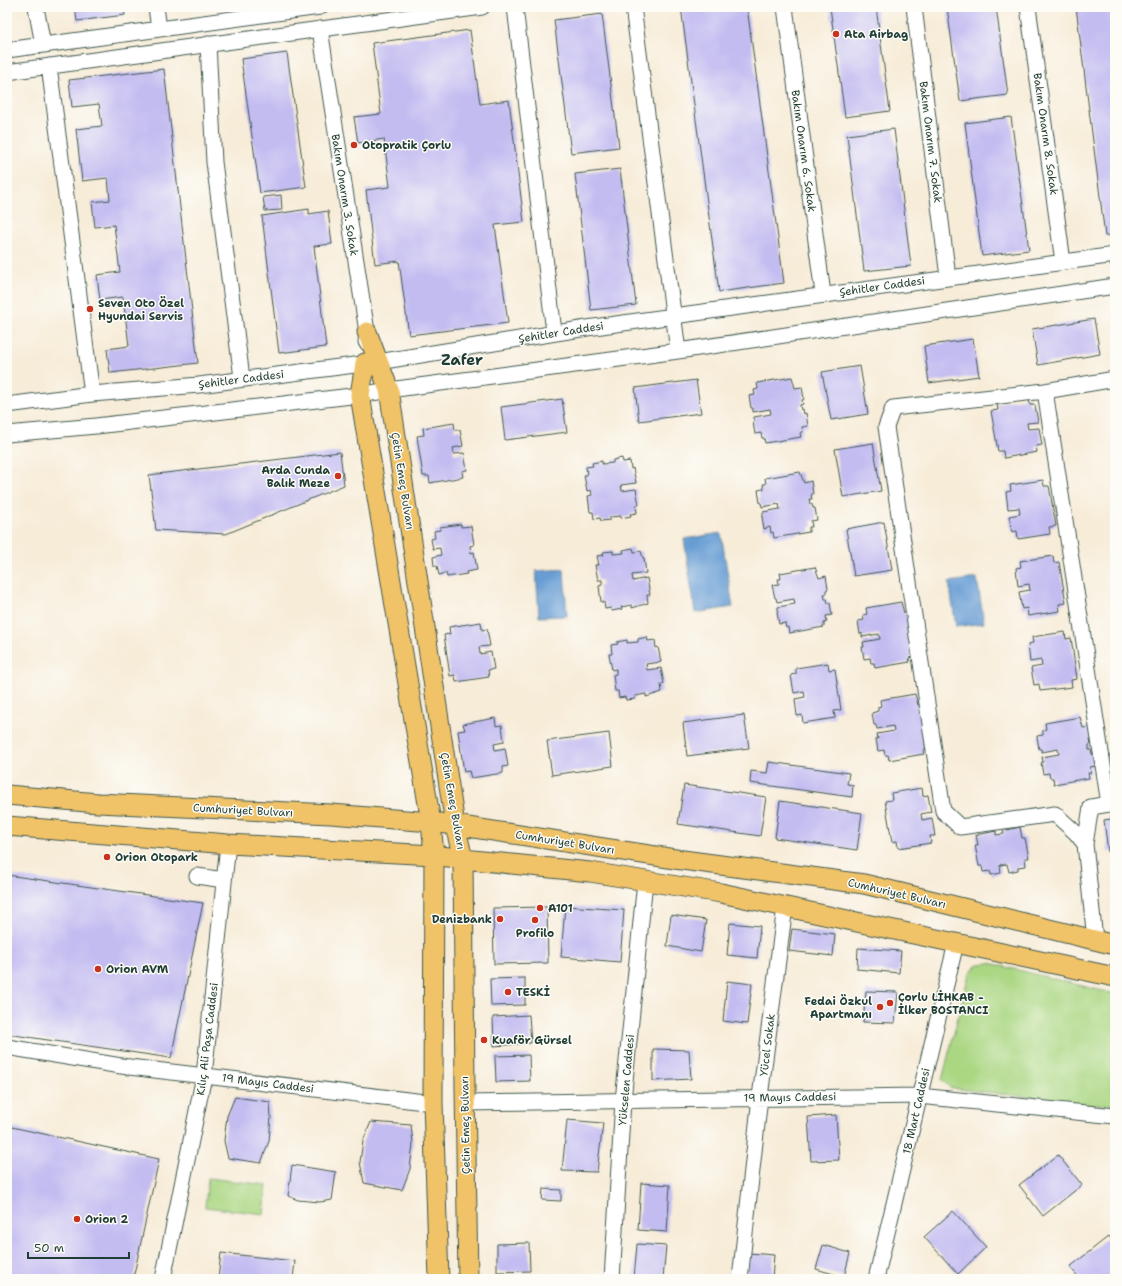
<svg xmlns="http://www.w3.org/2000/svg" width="1122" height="1286" font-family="'Shantell Sans',sans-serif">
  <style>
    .green { fill: #abd783; stroke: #658a5c }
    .water { fill: #689dd4; stroke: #446d84 }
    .building { fill: #c3bcf1 }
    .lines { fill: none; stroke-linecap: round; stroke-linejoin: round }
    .minor-casing { stroke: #3f574d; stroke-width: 17 }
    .major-casing { stroke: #3f574d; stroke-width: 21 }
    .minor { stroke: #fff; stroke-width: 15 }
    .major { stroke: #f1c369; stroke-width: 19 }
    .poi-dot { fill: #c8321e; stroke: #fdfcf7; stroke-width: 1.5 }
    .labels { text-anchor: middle; stroke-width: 3; stroke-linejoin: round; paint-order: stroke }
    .poi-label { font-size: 11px; font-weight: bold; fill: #1f3d34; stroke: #fdfcf7; text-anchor: start }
    .street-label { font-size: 11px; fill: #1f3d34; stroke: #fdfcf7 }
    .district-label { font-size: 15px; font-weight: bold; fill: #1f3d34; stroke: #fdfcf7 }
  </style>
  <rect width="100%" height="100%" fill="#fdfcf7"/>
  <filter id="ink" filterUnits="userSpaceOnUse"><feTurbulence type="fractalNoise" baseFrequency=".025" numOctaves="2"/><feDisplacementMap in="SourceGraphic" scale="8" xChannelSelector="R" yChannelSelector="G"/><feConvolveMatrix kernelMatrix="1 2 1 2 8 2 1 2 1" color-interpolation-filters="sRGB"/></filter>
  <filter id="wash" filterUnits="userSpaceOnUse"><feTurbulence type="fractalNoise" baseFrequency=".012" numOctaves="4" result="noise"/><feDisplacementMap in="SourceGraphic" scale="16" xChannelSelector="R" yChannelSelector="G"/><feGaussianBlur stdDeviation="0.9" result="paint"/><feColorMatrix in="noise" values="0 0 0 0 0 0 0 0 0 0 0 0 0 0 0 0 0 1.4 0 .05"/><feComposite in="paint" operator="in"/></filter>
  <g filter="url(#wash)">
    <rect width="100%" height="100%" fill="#f7ecd8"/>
    <path class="green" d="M990 963 1115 994V1105L1088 1104 950 1088 942 1080 969 974 978 964Z
      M208 1178 267 1185 264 1214 205 1207Z"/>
    <path class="water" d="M721 533 733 607 695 613 684 539Z
      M564 569 567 616 539 617 536 571Z
      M977 578 984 623 956 627 949 582Z"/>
    <g id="blocks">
      <path class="building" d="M75 7H124L125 15 77 21Z
        M681 7H747L784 283 719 292Z
        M830 7H876L890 111 845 117Z
        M947 7H996L1008 95 960 101Z
        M1076 7H1115V235L1105 236Z
        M602 14 619 147 571 153 554 20Z
        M470 30 480 104 509 100 524 222 495 225 508 323 409 335 399 261 375 264 372 240 366 190 390 187 384 139 358 143 354 117 381 114 372 43Z
        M287 53 306 187 260 193 241 59Z
        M164 69 198 363 110 373 107 349 129 346 123 297 100 300 97 275 120 272 114 225 95 227 92 202 110 200 108 178 82 181 76 129 102 126 99 104 72 107 69 80Z
        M1011 117 1029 250 982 256 965 123Z
        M894 129 911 266 864 271 847 135Z
        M620 169 636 305 591 310 575 174Z
        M281 195 282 210 265 211 263 197Z
        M309 209V214L328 211 332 244 314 246 326 347 279 353 262 216Z
        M1094 319 1100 354 1038 365 1032 329Z
        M973 339 979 376 929 383 924 346Z
        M860 366 868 414 831 420 822 372Z
        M792 377 795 388 802 387 804 399 802 400 803 404 800 405 801 410 803 409 804 414 806 413 808 426 802 427 803 432 800 433 801 437 765 443 764 438H762L761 433 755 434 753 422H754V417L771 414 770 409 753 412V408H751L749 396 755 395 754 390 758 389 757 383Z
        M696 380 701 413 639 421 635 388Z
        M1029 398 1030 405H1035L1038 422 1027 423 1028 429 1039 428 1042 445 1036 446 1037 452 1004 458 1003 451H998L991 411 998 410 997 403Z
        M562 399 567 432 505 440 501 407Z
        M454 423 455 430H460L463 446 453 448 454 454 464 453 467 470 462 471 463 477 430 483 429 476H423L417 436 424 435 423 428Z
        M873 443 881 491 843 497 835 449Z
        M340 452 344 485 226 534 156 530 149 475Z
        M622 458 623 462 630 461 631 469 633 468 636 483 621 485 622 491 636 489 639 505H636L637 513 630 514 631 516 621 518V516L610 517V520L601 521 600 518 594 519 593 512H590L588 496 592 495 591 490 587 491 584 475H587L586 467 593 466 592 463 602 461V464L613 463V460Z
        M800 472 804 483 811 481 813 494 811 495 812 499H809L810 504H812L813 508H815L817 520 811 521 812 527H809V532L774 538 773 532 771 533 770 527 764 529 762 517H763V512L780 509 779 504 762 507 761 503H760L758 490 764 489 763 484H766L765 478Z
        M1043 480 1044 486H1049L1056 526 1049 527 1050 534 1018 539 1017 531 1012 532 1009 516 1020 514 1019 508 1008 509 1006 492 1011 491 1010 485Z
        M884 522 892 570 854 576 846 529Z
        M461 524V527L471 526 474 545 470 546 471 553 474 552 477 570 466 572 467 574 447 577 446 573 439 575 437 566H434L433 557 441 555 440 548 433 549 431 539 435 538 434 531 440 530V527Z
        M633 548 634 552 641 551 643 558H644L646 573 632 575 633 581 647 578 650 595H647L648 603 632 608V605L621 607 622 609 612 611 611 608 605 609 604 602H601L599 586 602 585V580H598L595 565H599L597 556 604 555 603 552 613 551V554L624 553 623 550Z
        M1053 556 1054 563 1059 562 1066 603 1059 604 1060 611 1028 616 1027 608 1022 609 1019 592 1030 590 1029 584 1018 586 1016 568 1021 567 1020 561Z
        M815 567 819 578 826 576 828 589 826 590V594H824L825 599H827L828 603H830L832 615 826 616 827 622 824 623V627L789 633 788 627 786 628 785 623 779 624 777 612H778V607L795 604 794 599 777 602 776 598H775L772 585 779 584 778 579H781L780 573Z
        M901 602 904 613 911 612 917 651 911 652 912 657 909 658 910 662 875 668 874 663H871L870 658 864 659 862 647H864L863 642 880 639 879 634 862 637V633L860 634 858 621 864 620 863 615 867 614 866 608Z
        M481 622 482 630 487 629 490 646 479 647 480 654 491 652 494 669 488 670 489 677 456 682 455 675 450 676 444 635 450 634 449 627Z
        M1065 632 1066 639 1071 638 1077 679 1071 680 1072 687 1040 691 1039 684 1034 685 1031 668 1042 666 1041 660 1030 662 1028 644 1033 643 1032 637Z
        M647 637 648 641 655 640 656 648 658 647 661 662 646 664 647 670 661 668 664 684H661L662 692 646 697V694L635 696V699L626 700 625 697 619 698 618 691H615L613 675 616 674V669L612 670 609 654H612L611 645 618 644 617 642 627 640V643L638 642V639Z
        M828 663 829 670 835 669 841 710 834 711 835 718 803 723 802 715 797 716 795 699 805 697 804 691 794 693 791 675 796 674V668Z
        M915 694 918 705 925 704 931 743 925 744 926 749 923 750 924 754 889 760 888 755H885L884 750 878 751 876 739H878L877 734 894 731 893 726 877 729 876 725H874L872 713 878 711V707L881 706 880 700Z
        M744 715 749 748 687 756 683 723Z
        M1080 717 1083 728 1090 727 1092 740H1090L1091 744 1089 745V750H1091L1092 754H1094L1096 766 1090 767 1091 773H1088L1089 778 1054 784 1053 778H1050L1049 773 1043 774 1041 763 1043 762 1042 757 1059 754 1058 749 1042 752 1041 749H1039L1037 736 1043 735V730L1046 729 1045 723Z
        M495 718 496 726 502 725 504 742 494 744 495 750 505 748 508 766 503 767V773L471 778 469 771 464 772 458 731 465 730 463 724Z
        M609 733 613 766 552 775 547 741Z
        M769 762 849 773 847 784 853 785 852 797 750 783 751 771 767 773Z
        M684 785 766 797 760 836 678 824Z
        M922 788 923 796 928 795 931 812 921 814 922 820 932 818 935 836H930L931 843 898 848 897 841 892 842 885 801 892 800 891 793Z
        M780 801 862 813 857 850 775 838Z
        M1115 813V851L1108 852 1104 820 1111 819V814Z
        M1020 827 1022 838H1025L1029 858H1025L1026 866 1018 867V870L1009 872 1007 864 1000 865 1001 873 991 875 990 871 983 872 982 866H979L975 845H978L976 835 996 831V835L1004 834 1003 831Z
        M7 875 203 903 171 1058 7 1034Z
        M565 906 624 910 620 962 561 957Z
        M547 907 548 963 494 964 493 908Z
        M671 915 706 920 701 952 667 946Z
        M730 923 760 926 757 958 727 955Z
        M792 929 835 934 833 956 789 951Z
        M858 948 901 951 899 973 857 969Z
        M525 978V1005L491 1006 490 979Z
        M727 981 752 984 747 1024 723 1021Z
        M866 991 898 992 895 1023 863 1022Z
        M529 1015 531 1043 494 1046 493 1017Z
        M653 1049 689 1050 691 1079 653 1081Z
        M529 1055 530 1081 496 1082 495 1056Z
        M235 1097 270 1102 271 1117 269 1141 261 1163 228 1158 224 1141 227 1116Z
        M836 1115 839 1160 811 1161 808 1117Z
        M567 1120 603 1123 597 1172 562 1171Z
        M371 1122 411 1125 413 1143 410 1169 402 1190 364 1183 360 1162 363 1141Z
        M7 1126 159 1159 133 1279H7Z
        M1058 1155 1082 1185 1043 1216 1019 1185Z
        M292 1165 336 1172 332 1200 320 1202 298 1200 288 1196Z
        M641 1183 670 1185 667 1232 638 1230Z
        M543 1189 561 1190V1201L542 1200Z
        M953 1211 986 1247 958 1274 924 1237Z
        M1109 1236 1115 1244V1279H1080L1070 1267Z
        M529 1243 530 1271 497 1272V1244Z
        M637 1244 666 1246 663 1279H634Z
        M823 1245 850 1253 844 1277 816 1269Z
        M221 1253 295 1261 293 1279H218Z
        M749 1253 774 1255 772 1279H747Z"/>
    </g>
  </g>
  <g filter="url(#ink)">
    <use href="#blocks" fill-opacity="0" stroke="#3f574d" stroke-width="1"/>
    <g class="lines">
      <defs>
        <path id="minor" d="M36 7 43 45
          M156 7 159 29
          M515 7 554 332
          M633 7 678 351
          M785 7 823 294
          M914 7 948 277
          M1028 7 1063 262
          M320 29 367 332 366 342
          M208 44 214 162 242 378
          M7 50 320 7
          M49 66 92 394
          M7 72 482 7
          M1045 391 1109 804
          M7 405 92 394 199 385 378 362 587 328 1115 255
          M7 434 96 426 360 395 389 390 678 351 1115 286
          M1085 844 1091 807 1115 803
          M197 876 224 880
          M1095 940 1085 844 1076 833 1055 814 960 827 943 811 886 427 893 408 1045 391 1115 379
          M7 1047 121 1066 433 1103
          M465 1103 919 1096 1115 1116
          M163 1279 204 1076 228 844
          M612 1279 623 1101 645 881
          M740 1279 760 1097 785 907
          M876 1279 956 943"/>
        <path id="major" d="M367 332 389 390 455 825 463 859 465 1089 468 1279
          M365 363 360 395 431 822 434 855 433 1103 439 1279
          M7 795 98 803 331 814 431 822 455 825 675 859 864 884 1115 945
          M7 826 228 844 434 855 463 859 590 872 721 893 1115 977"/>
      </defs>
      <use href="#minor" class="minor-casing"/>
      <use href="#major" class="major-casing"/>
      <use href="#minor" class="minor"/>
      <use href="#major" class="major"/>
    </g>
  </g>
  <g class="poi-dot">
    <circle cx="836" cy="34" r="4"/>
    <circle cx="354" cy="145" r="4"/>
    <circle cx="90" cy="309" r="4"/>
    <circle cx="338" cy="476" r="4"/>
    <circle cx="107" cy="857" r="4"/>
    <circle cx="540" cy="908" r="4"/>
    <circle cx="500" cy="919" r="4"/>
    <circle cx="535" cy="920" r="4"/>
    <circle cx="98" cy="969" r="4"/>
    <circle cx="508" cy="992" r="4"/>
    <circle cx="890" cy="1003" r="4"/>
    <circle cx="880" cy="1007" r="4"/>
    <circle cx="484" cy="1040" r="4"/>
    <circle cx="77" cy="1219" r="4"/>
  </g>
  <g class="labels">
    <g class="poi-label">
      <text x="844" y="38">Ata Airbag</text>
      <text x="362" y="149">Otopratik Çorlu</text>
      <text x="98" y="307">Seven Oto Özel<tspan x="98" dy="13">Hyundai Servis</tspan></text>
      <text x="330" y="474" text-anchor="end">Arda Cunda<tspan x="330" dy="13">Balık Meze</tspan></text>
      <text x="115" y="861">Orion Otopark</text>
      <text x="548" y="912">A101</text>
      <text x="492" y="923" text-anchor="end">Denizbank</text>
      <text x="535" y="937" text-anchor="middle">Profilo</text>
      <text x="106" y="973">Orion AVM</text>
      <text x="516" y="996">TESKİ</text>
      <text x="898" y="1001">Çorlu LİHKAB -<tspan x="898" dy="13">İlker BOSTANCI</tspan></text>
      <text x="872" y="1005" text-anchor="end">Fedai Özkul<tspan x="872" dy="13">Apartmanı</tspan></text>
      <text x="492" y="1044">Kuaför Gürsel</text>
      <text x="85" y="1223">Orion 2</text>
    </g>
    <g class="street-label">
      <text transform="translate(1046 134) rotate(82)" y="4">Bakım Onarım 8. Sokak</text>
      <text transform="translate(931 142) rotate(83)" y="4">Bakım Onarım 7. Sokak</text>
      <text transform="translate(804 151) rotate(82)" y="4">Bakım Onarım 6. Sokak</text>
      <text transform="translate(345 195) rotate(81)" y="4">Bakım Onarım 3. Sokak</text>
      <text transform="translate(882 286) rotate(-8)" y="4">Şehitler Caddesi</text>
      <text transform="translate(561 332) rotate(-9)" y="4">Şehitler Caddesi</text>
      <text transform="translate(241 379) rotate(-7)" y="4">Şehitler Caddesi</text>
      <text transform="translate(403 481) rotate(81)" y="4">Çetin Emeç Bulvarı</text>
      <text transform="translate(453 801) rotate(80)" y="4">Çetin Emeç Bulvarı</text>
      <text transform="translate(243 810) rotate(3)" y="4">Cumhuriyet Bulvarı</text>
      <text transform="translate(565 842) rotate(9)" y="4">Cumhuriyet Bulvarı</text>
      <text transform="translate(897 893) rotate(13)" y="4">Cumhuriyet Bulvarı</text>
      <text transform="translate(207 1039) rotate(-83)" y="4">Kılıç Ali Paşa Caddesi</text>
      <text transform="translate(767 1045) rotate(-83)" y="4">Yücel Sokak</text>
      <text transform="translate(626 1080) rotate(-85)" y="4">Yükselen Caddesi</text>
      <text transform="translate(268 1083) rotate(7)" y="4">19 Mayıs Caddesi</text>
      <text transform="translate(790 1097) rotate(-1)" y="4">19 Mayıs Caddesi</text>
      <text transform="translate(916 1111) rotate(-77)" y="4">18 Mart Caddesi</text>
      <text transform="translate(465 1125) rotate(-91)" y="4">Çetin Emeç Bulvarı</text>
    </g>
    <g class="district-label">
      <text x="462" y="365">Zafer</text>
    </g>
  </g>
  <rect width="1122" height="1286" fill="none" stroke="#fdfcf7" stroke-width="24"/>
  <path d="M28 1252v6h101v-6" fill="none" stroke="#1f3d34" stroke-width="2"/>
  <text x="34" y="1252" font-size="12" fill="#1f3d34" stroke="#fdfcf7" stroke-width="3" paint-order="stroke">50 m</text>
</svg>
